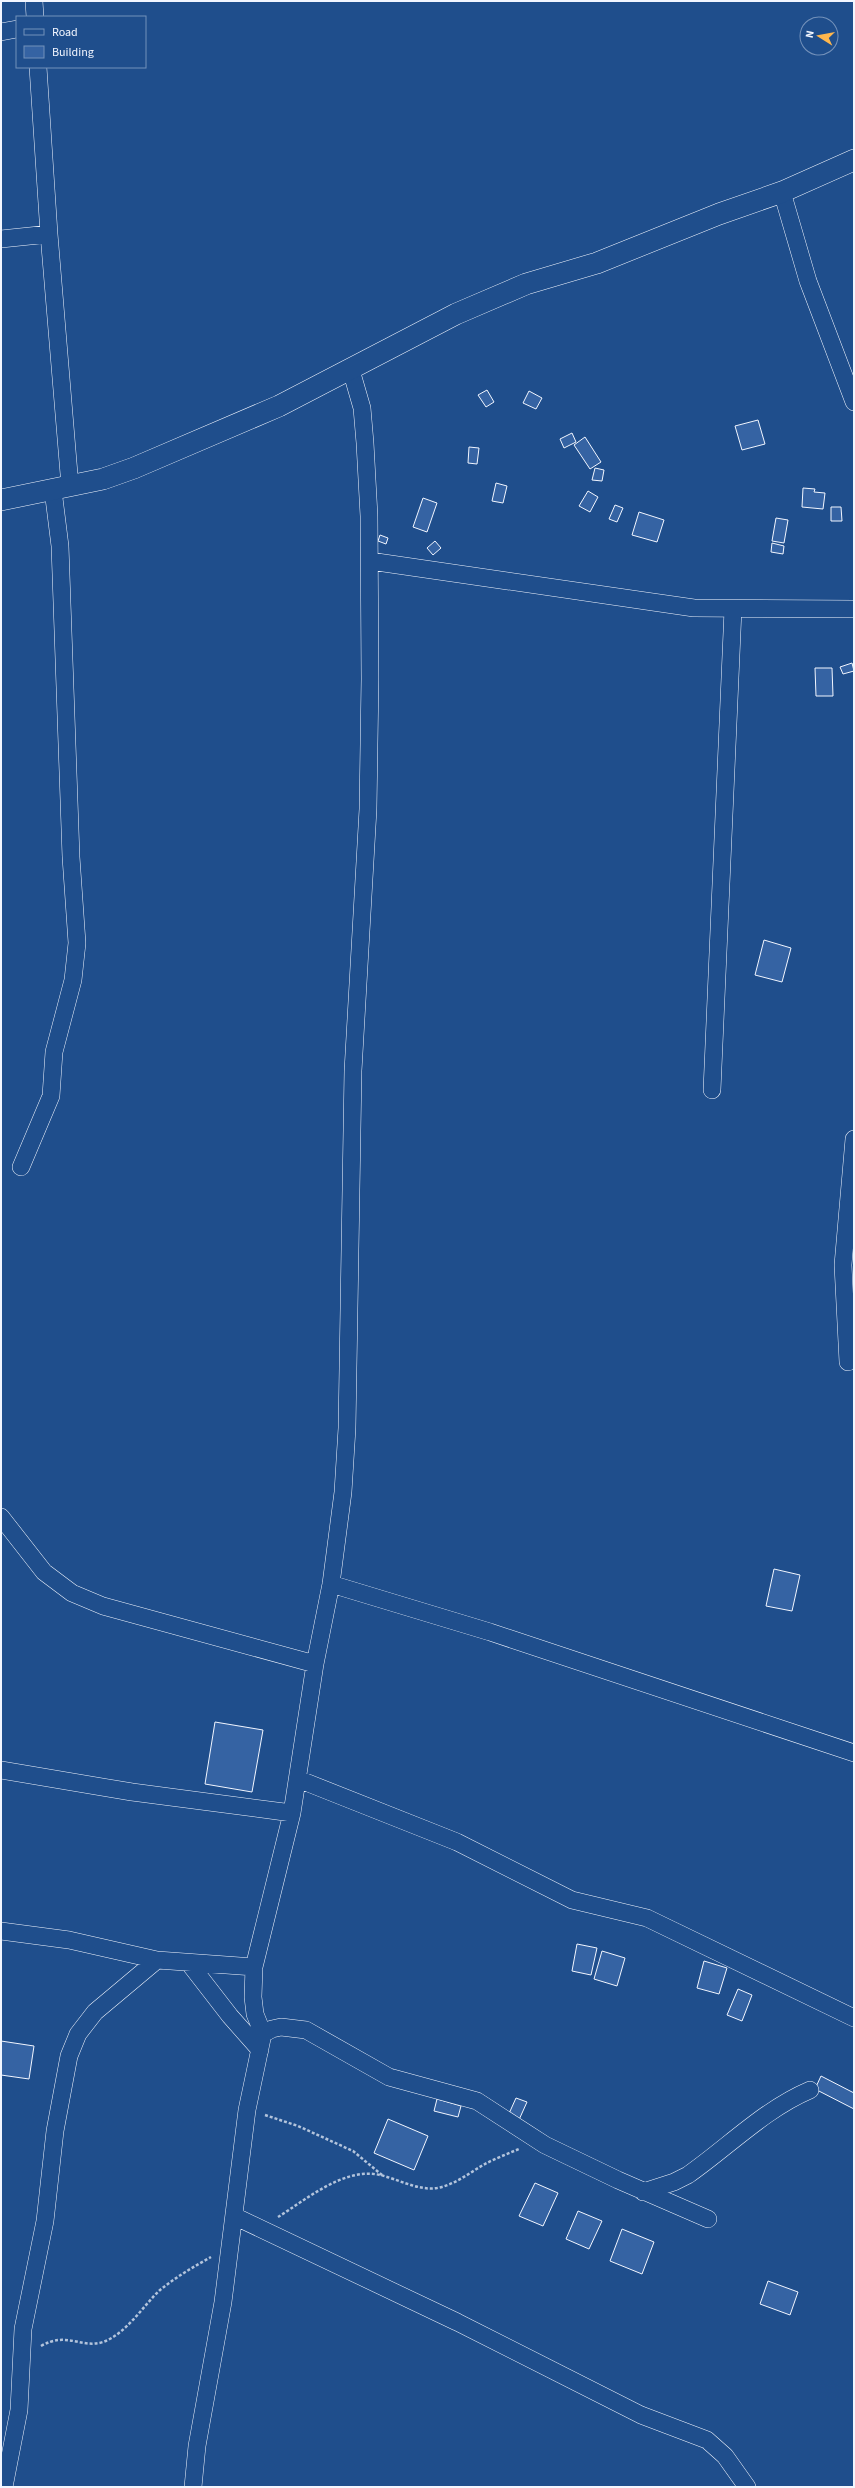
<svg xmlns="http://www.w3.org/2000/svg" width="855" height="2488" font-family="'Source Sans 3',sans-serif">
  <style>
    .building { fill: #3563a3; stroke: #f2f6ff }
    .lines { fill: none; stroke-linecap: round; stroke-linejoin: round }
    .minor-casing { stroke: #f2f6ff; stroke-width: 18 }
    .tertiary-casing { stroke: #f2f6ff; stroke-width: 22 }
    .path { stroke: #b3c4dc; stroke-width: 2.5; stroke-dasharray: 3 2; stroke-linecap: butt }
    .minor { stroke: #1f4e8c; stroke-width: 17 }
    .tertiary { stroke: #1f4e8c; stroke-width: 21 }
  </style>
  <rect width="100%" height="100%" fill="#1f4e8c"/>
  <path class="building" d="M487 390 494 402 486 407 478 395Z
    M529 391 542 398 536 409 523 403Z
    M758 420 765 444 742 450 735 426Z
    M572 433 576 442 564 448 560 439Z
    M585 437 601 462 590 469 574 445Z
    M469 447 479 448 477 464 468 463Z
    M595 468 604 470 602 481 592 480Z
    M496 483 507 486 503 503 492 501Z
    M803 488 815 489 814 492 825 493 823 509 802 507Z
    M588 491 598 497 590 512 579 506Z
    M423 498 437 503 427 532 413 527Z
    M615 505 623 508 617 522 609 519Z
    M831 507H841L842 521H831Z
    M639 512 664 520 657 542 632 535Z
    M776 518 788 520 784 543 772 541Z
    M380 535 388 538 386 544 378 541Z
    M435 541 441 548 433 555 427 548Z
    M772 543 784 546 783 554 771 552Z
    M852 663 854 671 843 674 840 667Z
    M815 668H832L833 696H816Z
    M764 940 791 948 782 982 755 975Z
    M774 1569 800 1575 792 1611 766 1606Z
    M215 1722 263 1730 252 1792 205 1784Z
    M577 1944 597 1948 591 1975 572 1971Z
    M602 1951 625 1958 617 1986 594 1979Z
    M704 1961 727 1968 719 1994 697 1988Z
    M738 1989 752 1995 742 2021 727 2015Z
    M1 2041 34 2046 29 2079 1 2075Z
    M821 2076 854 2093V2109L815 2089Z
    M516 2098 527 2102 518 2122 507 2118Z
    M437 2099 461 2106 458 2117 434 2111Z
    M388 2119 428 2136 414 2170 374 2153Z
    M535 2183 558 2193 543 2226 519 2216Z
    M578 2211 602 2221 589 2249 566 2239Z
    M622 2229 654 2242 642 2274 610 2261Z
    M768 2281 798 2292 790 2315 760 2304Z"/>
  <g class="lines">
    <defs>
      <path id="minor" d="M34 1 35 17
        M1 32 17 29
        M38 67 49 234 70 486
        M782 192 808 281 854 402
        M1 239 49 234
        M370 561 694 608 854 609
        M712 1090 733 609
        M21 1167 51 1096 54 1052 73 980 77 943 71 857 60 546 53 490
        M848 1362 843 1265 854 1139
        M1 1517 44 1572 72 1593 103 1606 315 1664
        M331 1584 490 1632 854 1753
        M1 1770 132 1792 292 1813
        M298 1779 457 1842 572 1900 647 1918 854 2018
        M1 1931 69 1940 157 1960 254 1967
        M189 1963 230 2016 260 2050
        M263 2034 272 2029 281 2027 306 2030 389 2077 477 2101 545 2145 618 2180 708 2219
        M643 2192 674 2182 688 2175C728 2147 765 2109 810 2090
        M234 2216 457 2322 641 2415 707 2440 725 2456 747 2487
        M4 2487 19 2410 23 2329 45 2221 55 2131 69 2056 78 2034 95 2012 157 1960
        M193 2487 197 2446 223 2302 247 2110 263 2034 255 2014 253 1997 254 1967 292 1813 315 1664 331 1584 343 1492 347 1428 353 1071 368 809 370 679 369 516 365 443 362 408 351 370"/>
      <path id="tertiary" d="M1 500 103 479 134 468 279 406 456 314 526 284 597 263 719 214 782 192 854 160"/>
    </defs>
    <use href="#minor" class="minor-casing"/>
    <use href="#tertiary" class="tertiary-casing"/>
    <path class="path" d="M265 2115 298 2126 353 2151 382 2175
      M278 2217C307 2199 344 2167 380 2175 398 2179 418 2191 437 2188 454 2185 468 2174 483 2165 494 2159 507 2154 519 2149
      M41 2346C67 2331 81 2349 103 2342 126 2334 143 2306 160 2290 176 2277 193 2267 211 2257"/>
    <use href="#minor" class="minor"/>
    <use href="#tertiary" class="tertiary"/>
  </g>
  <rect width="855" height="2488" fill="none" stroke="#f2f6ff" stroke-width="4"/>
  <rect x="16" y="16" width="130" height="52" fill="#1f4e8c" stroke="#7391ba"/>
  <rect x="24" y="29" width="20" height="6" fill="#1f4e8c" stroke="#7391ba"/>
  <text x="52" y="36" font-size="12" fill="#f2f6ff">Road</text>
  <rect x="24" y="46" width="20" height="12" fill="#3563a3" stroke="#7391ba"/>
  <text x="52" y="56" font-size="12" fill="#f2f6ff">Building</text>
  <g transform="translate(819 36) rotate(281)"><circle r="19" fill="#1f4e8c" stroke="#7391ba"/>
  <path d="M0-3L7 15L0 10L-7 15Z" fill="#ffb74d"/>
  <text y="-6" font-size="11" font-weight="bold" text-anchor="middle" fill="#f2f6ff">N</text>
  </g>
</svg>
